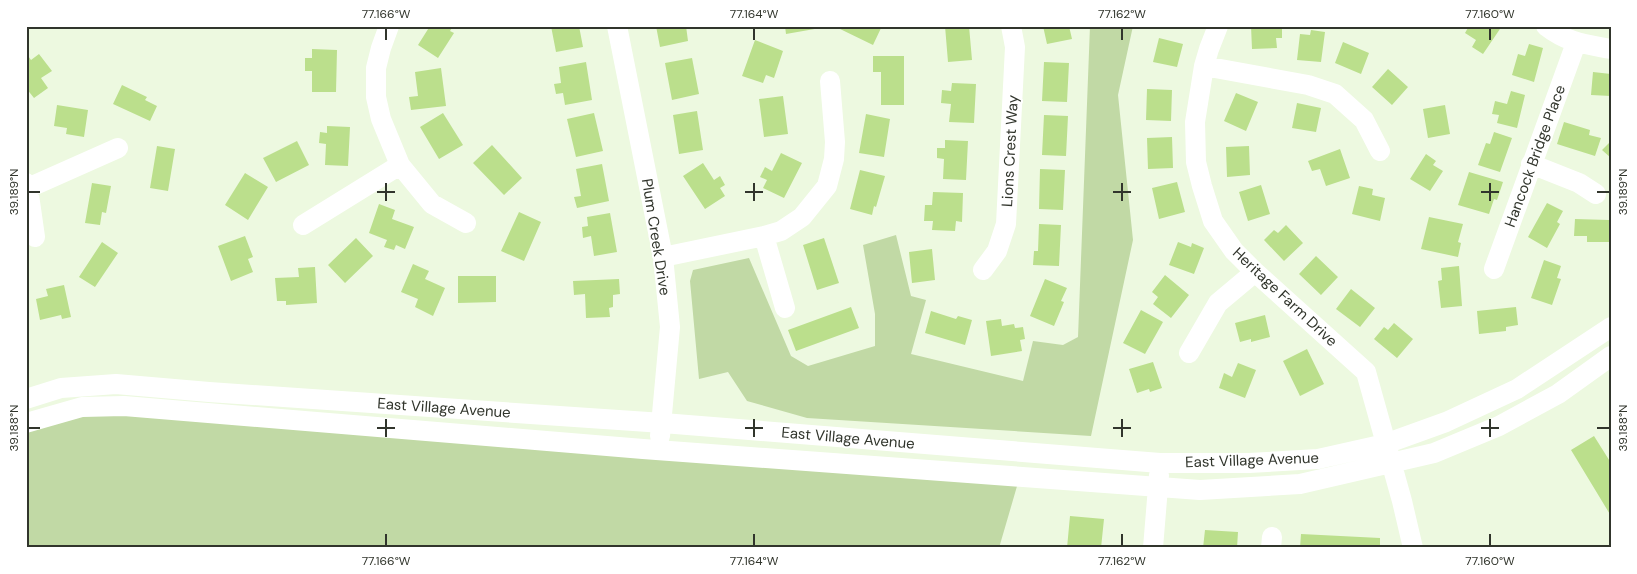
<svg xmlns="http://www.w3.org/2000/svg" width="1637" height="574" font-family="'DM Sans',sans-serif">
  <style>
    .green { fill: #c1d9a5 }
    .building { fill: #bbdf8c }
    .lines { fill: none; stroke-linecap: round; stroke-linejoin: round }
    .minor { stroke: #fff; stroke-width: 20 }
    .ticks { fill: none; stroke: #31352c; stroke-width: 2 }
    .labels { text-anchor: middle; stroke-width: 4; stroke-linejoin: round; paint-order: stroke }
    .street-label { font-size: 15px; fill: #31352c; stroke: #fff }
    .neatline { fill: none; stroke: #31352c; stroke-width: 2 }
    .ticks-label { font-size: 12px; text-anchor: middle; fill: #31352c }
  </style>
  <rect width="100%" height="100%" fill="#edf9e0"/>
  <path class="green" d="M1090 26H1133L1118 95 1133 240 1091 436 807 418 747 401 728 372 699 379 690 281 693 270 749 258 791 356 808 366 875 346V314L863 245 896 235 911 296 926 300 911 354 1023 381 1033 341 1063 345 1078 337Z
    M82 407 1020 476 999 548H26V423Z"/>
  <path class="building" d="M430 26H453L450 31 454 33 438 58 418 45Z
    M551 26H579L583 47 556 52Z
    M656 26H686L688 41 660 47Z
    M785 26H826V27L786 34Z
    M839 26H882L873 45 838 28Z
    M945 26H969L972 60 948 62Z
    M1043 26H1069L1072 39 1047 44Z
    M1251 26 1282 27V38H1276L1277 48 1252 49Z
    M1469 26H1502L1483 54 1472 47 1476 40 1465 33Z
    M1311 30 1325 32 1321 62 1297 60 1300 34 1310 35Z
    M1159 38 1183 44 1177 67 1153 62Z
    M755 40 783 51 774 78 766 75 763 83 742 76Z
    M1343 42 1369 53 1361 74 1335 63Z
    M1529 44 1543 48 1534 82 1512 75 1518 54 1525 56Z
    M312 49 337 50 336 92H312V71H305V58H312Z
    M26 53 31 60 39 54 52 71 41 78 48 88 34 98 26 88Z
    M873 56H904V105H881V72H873Z
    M692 58 699 94 672 100 665 63Z
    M586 62 592 100 565 105 563 93 556 94 554 84 561 83 559 67Z
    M1044 62 1069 63 1067 102 1042 101Z
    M441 68 446 106 411 110 409 97 418 96 415 72Z
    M1388 69 1408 87 1392 105 1372 87Z
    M1593 72 1611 74V96L1591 95Z
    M952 83 976 84 974 123 949 122 951 104 941 103 942 90 951 91Z
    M122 85 147 97 145 100 157 106 150 121 113 104Z
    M1147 89 1172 90 1171 121 1146 120Z
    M1511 91 1525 95 1517 128 1497 123 1499 115 1492 114 1495 101 1507 104Z
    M1236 93 1258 102 1246 131 1224 121Z
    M783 96 788 134 764 137 759 99Z
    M1297 103 1321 108 1316 132 1292 128Z
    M57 105 88 110 84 137 66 134 67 128 54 126Z
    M1445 105 1450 134 1428 138 1423 109Z
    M697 111 703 150 679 154 673 115Z
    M443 113 463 145 439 159 420 127Z
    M594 113 603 151 576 157 567 119Z
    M866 114 890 119 884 157 859 153Z
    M1044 115 1068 116 1066 156 1042 155Z
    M1564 122 1590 130 1589 135 1601 138 1595 156 1557 144Z
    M327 126 350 127 348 166 325 165 326 144 319 143 320 132 327 133Z
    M1494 132 1512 138 1500 172 1478 165 1486 143 1490 144Z
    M1172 137 1173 168 1148 169 1147 138Z
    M945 140 968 141 966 180 943 179 944 159 937 158V148H945Z
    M297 141 309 165 276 182 263 158Z
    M1611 141V158L1602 150Z
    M492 145 522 178 504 195 473 163Z
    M157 146 175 149 168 191 150 188Z
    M1249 146 1250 175 1227 177 1226 147Z
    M1340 149 1350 178 1326 186 1320 169 1312 171 1308 161Z
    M781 153 802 163 784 198 763 188 767 180 760 177 765 167 772 171Z
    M1426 154 1436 161 1433 165 1443 171 1430 191 1410 179Z
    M703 163 714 180 720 176 725 185 720 188 725 196 705 209 683 176Z
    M602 164 609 201 577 208 574 197 581 196 576 169Z
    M1040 169 1065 170 1063 210 1039 209Z
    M860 170 885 176 876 207 874 206 872 215 850 209Z
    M1469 172 1503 182 1497 200 1494 199 1489 214 1458 205Z
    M245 173 268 187 248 220 225 205Z
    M1177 182 1185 212 1159 219 1152 188Z
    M92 183 111 186 106 213 102 212 100 225 85 223Z
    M1261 185 1270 214 1248 221 1239 192Z
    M1359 186 1373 189 1372 195 1385 198 1380 221 1352 214Z
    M933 192 963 193 962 222 956 221 955 231 932 230 933 221H924L925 205H932Z
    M1547 203 1563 211 1557 222 1560 224 1547 248 1528 237Z
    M379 204 395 210 392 219 414 227 405 249 396 245 394 250 384 247 387 240 369 233Z
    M519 212 541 222 524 261 501 251Z
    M610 213 617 252 594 256 591 236 583 238 582 227 588 226 587 217Z
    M1429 217 1463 224 1458 242 1461 243 1458 257 1421 249Z
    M1575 219 1609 220V242H1587V236H1574Z
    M1039 224 1061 225 1059 266 1033 265 1034 251H1038Z
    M1286 225 1303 243 1284 261 1264 240 1274 230 1278 233Z
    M245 236 253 257 248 259 253 272 231 281 218 246Z
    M356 238 373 256 345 283 328 265Z
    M824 238 839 283 817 290 803 245Z
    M102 242 118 253 95 287 79 277Z
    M1178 242 1191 247 1192 243 1204 248 1194 274 1169 265Z
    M932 249 935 280 912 283 909 252Z
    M1316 256 1338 277 1321 295 1299 274Z
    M1544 260 1561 266 1557 278 1561 279 1552 305 1531 298Z
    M413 264 429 271 425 279 445 288 433 316 415 307 418 299 401 292Z
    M1459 266 1462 306 1441 308 1438 281 1442 280 1441 268Z
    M315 267 317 303 286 305V301H277L275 278 299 277 298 268Z
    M1165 275 1189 295 1171 318 1153 304 1158 297 1152 292Z
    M458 276H496V302L458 303Z
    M619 279 620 294 613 295V307L609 308 610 317 586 318 585 294 574 295 573 281Z
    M1045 279 1067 288 1061 301 1064 302 1054 326 1030 316Z
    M64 285 71 317 62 319 61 315 40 320 36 299 48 296 46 289Z
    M1351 289 1375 308 1360 327 1336 309Z
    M851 307 859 328 796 351 788 330Z
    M1516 307 1518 325 1506 327V331L1479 334 1477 311Z
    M1141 310 1163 322 1145 354 1123 343Z
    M931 311 956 319 958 316 972 320 965 345 925 333Z
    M1265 315 1270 337 1251 342V339L1240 342 1235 323Z
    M1001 319 1002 326 1014 324 1015 328 1023 327 1025 339 1020 340 1022 351 991 356 986 321Z
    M1394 323 1413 339 1397 358 1374 339 1384 327 1388 330Z
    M1307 349 1324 384 1300 396 1283 361Z
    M1153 362 1162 388 1150 392 1149 389 1137 393 1129 369Z
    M1238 363 1256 370 1245 398 1219 388 1224 373 1232 377Z
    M1594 436 1611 463V516L1571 450Z
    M1070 516 1104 519 1101 548H1067Z
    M1205 530 1238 532 1237 548H1203Z
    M1301 534 1380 538V548H1300Z"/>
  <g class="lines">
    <path class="minor" d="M389 26 381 48 376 68V97L381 119 400 165 432 204 466 223
      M617 26 663 257 670 327 660 436
      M1218 26 1209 49 1204 66 1195 122 1196 162 1202 186 1213 221 1234 251 1255 272 1366 372 1402 501 1413 548
      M1546 26C1568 43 1584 44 1611 49
      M1204 66 1308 85 1335 94 1364 120 1380 151
      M1531 164 1579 183 1596 194
      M26 183 28 188 35 237
      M28 188 118 148
      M303 225 400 165
      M764 236 785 308
      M663 257 764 236 781 231 802 217 827 186 834 159 835 142 830 81
      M1494 269 1576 43
      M983 270 997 251 1006 224 1015 47 1011 26
      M1189 353 1218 303 1255 272
      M26 399 61 388 116 384 209 392 663 423 1160 463H1249L1318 459 1385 444 1446 422 1517 389 1611 327
      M26 423 82 407 124 406 643 449 1200 490 1300 484 1434 453 1499 426 1558 394 1611 356
      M1153 548 1159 475
      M1271 548 1272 537"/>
  </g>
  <path class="ticks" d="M386 28V40M754 28V40M1122 28V40M1490 28V40M386 183V201M754 183V201M1122 183V201M1490 183V201M28 192H40M377 192H395M745 192H763M1113 192H1131M1481 192H1499M1597 192H1610M386 419V437M754 419V437M1122 419V437M1490 419V437M28 428H40M377 428H395M745 428H763M1113 428H1131M1481 428H1499M1597 428H1610M386 534V546M754 534V546M1122 534V546M1490 534V546"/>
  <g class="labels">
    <g class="street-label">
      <text transform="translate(1010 151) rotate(-87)" y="5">Lions Crest Way</text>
      <text transform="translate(1535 156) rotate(-70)" y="5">Hancock Bridge Place</text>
      <text transform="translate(656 237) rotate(81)" y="5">Plum Creek Drive</text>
      <text transform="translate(1285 297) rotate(43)" y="5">Heritage Farm Drive</text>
      <text transform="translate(444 408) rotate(4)" y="5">East Village Avenue</text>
      <text transform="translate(848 438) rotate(5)" y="5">East Village Avenue</text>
      <text transform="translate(1252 460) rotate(-2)" y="5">East Village Avenue</text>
    </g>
  </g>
  <rect width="1637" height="574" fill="none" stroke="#ffffff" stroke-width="55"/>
  <rect x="28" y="28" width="1582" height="518" class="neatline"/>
  <g class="ticks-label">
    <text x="386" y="18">77.166°W</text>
    <text x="754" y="18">77.164°W</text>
    <text x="1122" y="18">77.162°W</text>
    <text x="1490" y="18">77.160°W</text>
    <text transform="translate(14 192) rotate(-90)" y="4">39.189°N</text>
    <text transform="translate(1623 192) rotate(-90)" y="4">39.189°N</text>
    <text transform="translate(14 428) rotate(-90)" y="4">39.188°N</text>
    <text transform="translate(1623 428) rotate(-90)" y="4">39.188°N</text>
    <text x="386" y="565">77.166°W</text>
    <text x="754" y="565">77.164°W</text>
    <text x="1122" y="565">77.162°W</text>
    <text x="1490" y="565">77.160°W</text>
  </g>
</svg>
